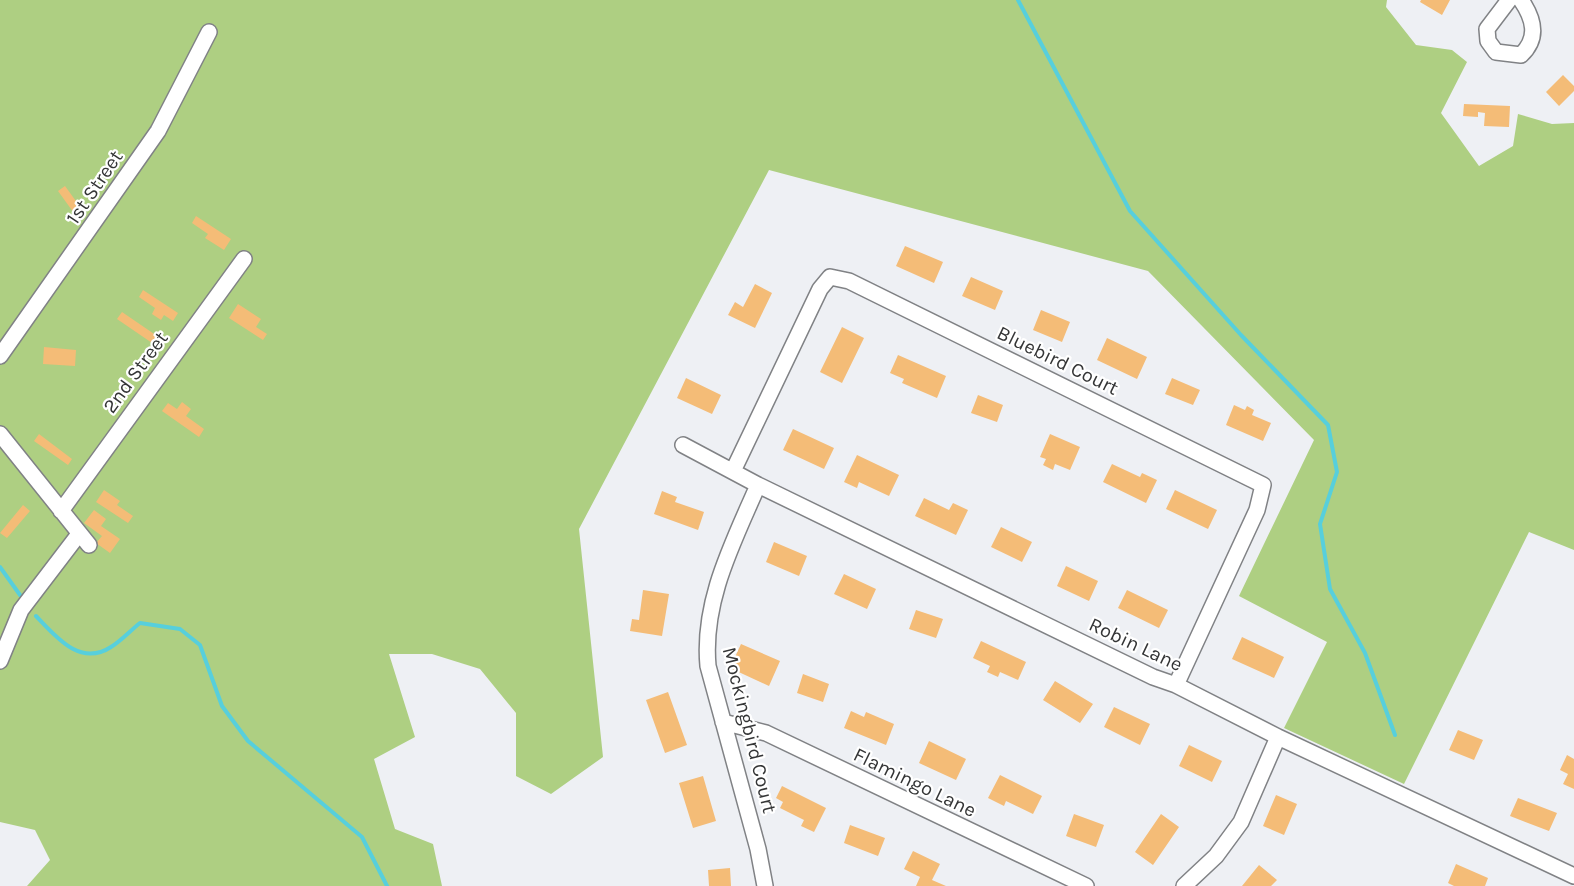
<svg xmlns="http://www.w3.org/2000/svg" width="1574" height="886" font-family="Karla,sans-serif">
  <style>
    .forest { fill: #aecf82 }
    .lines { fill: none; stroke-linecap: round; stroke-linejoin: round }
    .stream { stroke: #57cfdc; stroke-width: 4 }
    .building { fill: #f4bc77 }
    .minor-casing { stroke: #808285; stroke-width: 18 }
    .minor { stroke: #fff; stroke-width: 15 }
    .labels { text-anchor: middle; stroke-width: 4.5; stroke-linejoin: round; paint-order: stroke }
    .street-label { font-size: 20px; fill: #343536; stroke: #fff }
  </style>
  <rect width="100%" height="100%" fill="#eef0f4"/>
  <path class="forest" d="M0 0H1387L1386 7 1416 45 1452 50 1467 62 1441 113 1479 166 1513 146 1518 114 1552 124 1574 123V550L1529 532 1404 784 1284 728 1327 642 1239 596 1314 440 1148 271 769 170 579 529 603 757 551 794 516 776V713L480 669 432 654H389L415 737 374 759 395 829 433 844 442 886H27L50 860 35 830 0 822Z"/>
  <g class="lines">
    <path class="stream" d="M1018 0 1130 211 1241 335 1328 425 1337 472 1320 524 1330 589 1365 653 1395 735
      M0 567 20 595
      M36 616C56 637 80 667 111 647 121 641 131 630 140 623L180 629 200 645 222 706 248 741 362 837 387 886"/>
  </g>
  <path class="building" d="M1421 0H1450L1442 15 1420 2Z
    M1563 75 1574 86V91L1559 106 1546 92Z
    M1464 104 1510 106 1509 127 1484 126 1485 113 1478 112V117L1463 116Z
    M65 186 86 215 79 220 58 191Z
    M196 216 231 239 224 250 205 238 208 234 192 223Z
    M905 246 943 262 934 283 896 266Z
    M971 277 1003 291 995 310 962 296Z
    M755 284 772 293 755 328 728 315 735 302 743 307Z
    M143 290 178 313 173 321 164 315 161 320 152 314 155 308 139 297Z
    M238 304 261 319 256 327 267 334 263 340 229 318Z
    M1041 310 1070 322 1062 342 1033 330Z
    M122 312 160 338 155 345 117 319Z
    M842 327 864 338 842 383 820 372Z
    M1107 338 1147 357 1137 379 1097 360Z
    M44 347 76 350 75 366 43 364Z
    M898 355 946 376 937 398 902 383 904 379 890 373Z
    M686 378 721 395 712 414 677 398Z
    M1172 378 1200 390 1193 405 1165 394Z
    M978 395 1003 405 997 422 971 413Z
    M182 402 191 409 186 416 204 429 199 437 162 411 168 403 177 409Z
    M1234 405 1245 410 1247 406 1254 410 1252 415 1271 423 1263 441 1226 425Z
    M793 429 834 448 824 469 783 450Z
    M39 434 72 459 68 465 34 441Z
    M1050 434 1080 447 1070 470 1055 464 1053 470 1043 465 1046 459 1040 457Z
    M857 455 899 475 889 496 859 482 857 488 844 482Z
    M1112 464 1140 477 1142 473 1157 480 1146 503 1103 482Z
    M104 490 120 501 117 505 133 516 128 523 96 502Z
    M1175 490 1217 510 1208 529 1166 509Z
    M662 491 677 497 675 502 704 512 698 530 654 514Z
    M924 498 949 510 953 503 968 510 956 535 915 516Z
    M23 505 30 511 7 538 0 533Z
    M94 510 106 519 101 526 120 539 110 553 96 543 102 536 84 523Z
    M1001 527 1032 542 1022 562 991 547Z
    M774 542 807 556 799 576 766 562Z
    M1066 566 1098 581 1089 601 1057 586Z
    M844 574 876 589 867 609 834 594Z
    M643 590 669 594 662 636 630 631 632 619 639 620Z
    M1127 590 1168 610 1159 628 1118 608Z
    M916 610 943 619 936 638 909 629Z
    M1242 637 1284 657 1274 678 1232 659Z
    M981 641 1026 662 1018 680 1000 672 998 677 987 672 990 666 973 658Z
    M741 644 780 661 769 686 730 668Z
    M803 674 829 684 823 702 797 693Z
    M1055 681 1093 704 1080 723 1043 700Z
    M668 692 687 745 665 753 646 700Z
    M1114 707 1150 724 1140 745 1104 727Z
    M851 711 864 717 866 712 894 724 886 745 844 728Z
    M1458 730 1483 740 1474 760 1449 750Z
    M929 741 966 759 956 780 919 763Z
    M1189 745 1222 761 1212 782 1179 766Z
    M1567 755 1574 759V789L1563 784 1568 774 1560 770Z
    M1000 775 1042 796 1033 814 1006 801 1004 806 988 798Z
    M703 776 716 821 693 828 679 783Z
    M782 786 826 808 814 832 801 826 804 820 780 808 783 802 776 798Z
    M1276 795 1297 804 1284 835 1263 826Z
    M1518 798 1557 813 1549 831 1510 816Z
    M1074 814 1104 825 1096 847 1066 836Z
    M1161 814 1179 827 1153 865 1135 852Z
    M850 825 885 838 878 856 844 843Z
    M913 851 940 864 932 880 946 886H916L920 877 904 869Z
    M1456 864 1488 878 1485 886H1454L1448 883Z
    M1259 865 1277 880 1271 886H1242Z
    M730 868 731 886H709L708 870Z"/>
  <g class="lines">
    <defs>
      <path id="minor" d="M1509 0 1487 29 1488 41 1496 52 1521 55C1539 38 1534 19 1521 0
        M0 356 158 131 209 32
        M0 434 89 545
        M683 445 758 485 1153 677 1176 685 1278 737 1574 876
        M733 471 820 289 830 277 849 281 1263 485 1257 510 1176 685
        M758 485C733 543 702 601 708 666L758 849 765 886
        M61 511 244 259
        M0 661 21 610 79 534
        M723 722 766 733 1086 886
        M1184 886 1216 856 1241 822 1278 737"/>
    </defs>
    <use href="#minor" class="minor-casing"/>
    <use href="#minor" class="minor"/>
  </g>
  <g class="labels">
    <g class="street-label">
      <text transform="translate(94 187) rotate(-56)" y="7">1st Street</text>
      <text transform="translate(1058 360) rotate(26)" y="7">Bluebird Court</text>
      <text transform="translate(135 372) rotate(-54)" y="7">2nd Street</text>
      <text transform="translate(1136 644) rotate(25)" y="7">Robin Lane</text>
      <text transform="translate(750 730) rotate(76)" y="7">Mockingbird Court</text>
      <text transform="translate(915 782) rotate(26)" y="7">Flamingo Lane</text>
    </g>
  </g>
</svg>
